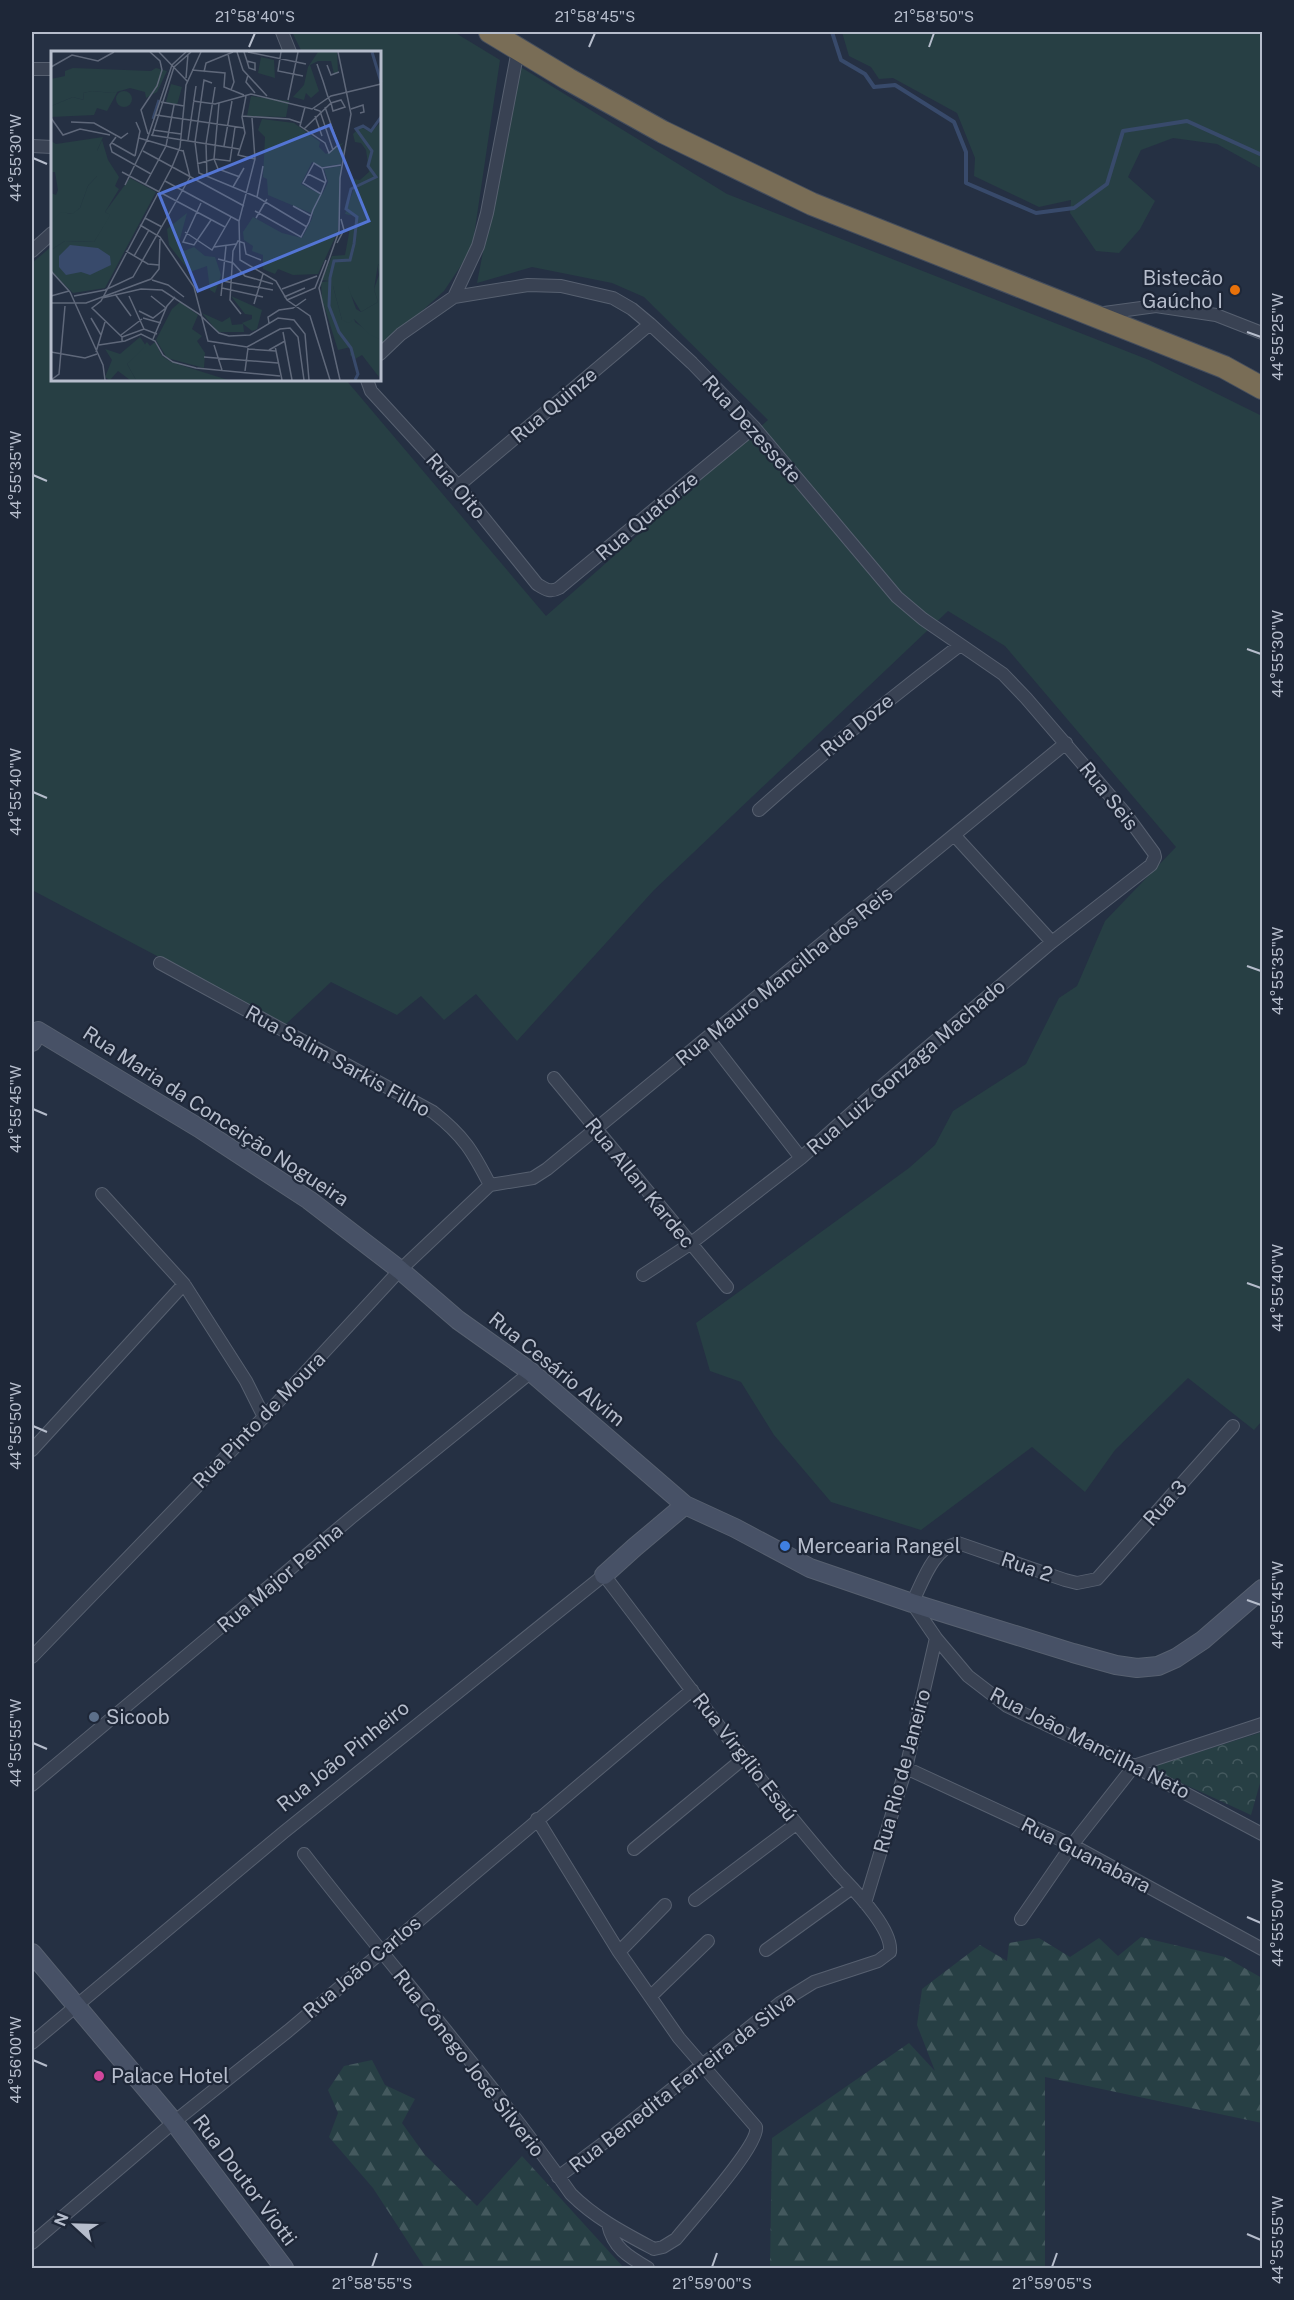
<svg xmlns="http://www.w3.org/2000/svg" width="1294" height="2300" font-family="'Public Sans',sans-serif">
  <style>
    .green { fill: #273f44 }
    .forest { fill: url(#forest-firs) }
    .park { fill: url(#park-crowns) }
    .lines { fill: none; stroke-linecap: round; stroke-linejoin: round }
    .stream { stroke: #384a6b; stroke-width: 4 }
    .street-casing { stroke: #576070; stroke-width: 14 }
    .secondary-casing { stroke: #576070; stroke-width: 20 }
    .highway-casing { stroke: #444d5d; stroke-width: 24 }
    .street { stroke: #394253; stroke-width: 12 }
    .secondary { stroke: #475166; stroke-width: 18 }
    .highway { stroke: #796d56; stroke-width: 22 }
    .ticks { fill: none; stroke: #b6bdcc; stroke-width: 2 }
    .food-dot { fill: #e8710a; stroke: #1e2738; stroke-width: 2 }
    .shop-dot { fill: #3f7fe0; stroke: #1e2738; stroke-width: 2 }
    .service-dot { fill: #5c6f8a; stroke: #1e2738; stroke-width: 2 }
    .hotel-dot { fill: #d1479c; stroke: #1e2738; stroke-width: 2 }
    .labels { text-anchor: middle; stroke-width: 4.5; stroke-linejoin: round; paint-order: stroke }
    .poi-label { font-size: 20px; fill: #b6bdcc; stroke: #1e2738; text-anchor: start }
    .street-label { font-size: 20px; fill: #b6bdcc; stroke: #1e2738 }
    .inset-river { fill: none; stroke: #384a6b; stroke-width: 3 }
    .inset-road { fill: none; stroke: #5f687a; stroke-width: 1.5 }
    .view { fill: #5375d4; fill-opacity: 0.15; stroke: #5375d4; stroke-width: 3 }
    .inset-edge { fill: none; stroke: #b6bdcc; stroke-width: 3 }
    .neatline { fill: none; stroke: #b6bdcc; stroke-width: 2 }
    .ticks-label { font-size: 15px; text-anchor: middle; fill: #b6bdcc }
  </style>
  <defs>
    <pattern id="forest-firs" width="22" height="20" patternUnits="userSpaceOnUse" patternTransform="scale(1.5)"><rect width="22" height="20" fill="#273f44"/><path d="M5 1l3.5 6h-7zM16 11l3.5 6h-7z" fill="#44595e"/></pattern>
    <pattern id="park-crowns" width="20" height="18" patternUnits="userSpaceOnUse" patternTransform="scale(1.5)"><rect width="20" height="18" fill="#273f44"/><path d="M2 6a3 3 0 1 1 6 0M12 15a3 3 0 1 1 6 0" fill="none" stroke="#44595e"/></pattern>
  </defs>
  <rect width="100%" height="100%" fill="#253043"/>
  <path class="green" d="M292 32H454L500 60 472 249 444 291 380 349V52H302Z
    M842 32H1262V169L1217 144 1173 138 1141 150 1128 177 1155 201 1140 229 1119 253 1096 251 1070 213 1071 200 1039 207 974 176 975 158 957 113 893 78 879 79 871 67 849 56Z
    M519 66 727 194 1149 360 1262 416V1421L1254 1430 1188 1378 1115 1450 1085 1492 1032 1447 921 1530 831 1502 774 1435 741 1382 710 1371 696 1323 909 1168 935 1145 953 1111 1026 1064 1059 998 1077 986 1105 921 1176 847 1005 646 948 611 654 890 517 1041 476 994 444 1020 421 996 397 1015 331 982 286 1024 32 890V263L52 246V380H346L546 616 768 420 644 297 612 283 532 267 477 283Z"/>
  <path class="forest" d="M1141 1937 1225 1957 1262 1978V2123L1045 2077V2268H770L772 2138 909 2043 935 2071 917 2025 922 1989 980 1945 1007 1961 1009 1943 1039 1938 1070 1957 1099 1938 1118 1956Z
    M372 2060 385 2085 415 2099 402 2123 425 2155 477 2206 522 2156 624 2268H425L373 2188 329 2137 338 2113 328 2090 344 2066Z"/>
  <path class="park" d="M1262 1732V1776L1251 1815 1149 1768Z"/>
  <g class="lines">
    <path class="stream" d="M832 32 841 60 865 74 874 87 895 85 954 122 966 152V183L1036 213 1074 208 1107 184 1123 131 1187 121 1262 155"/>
    <defs>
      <path id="street" d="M282 32 290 52
        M32 69H52
        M32 146 52 147
        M32 251 52 233
        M454 297 478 246 487 213 518 50
        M1097 314 1156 306 1216 315 1262 333
        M380 354 401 334 454 297 528 285 561 286 613 298 632 309 650 324 692 363 754 427 897 597 923 619 1003 674 1026 698 1124 812 1154 853 1155 857 1151 865 1052 942 876 1091 801 1158 690 1244 643 1275
        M367 380 371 391 458 486 537 584C545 589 550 593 559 588L754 427
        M458 486 650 324
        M759 810C824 752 890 698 959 646
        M955 836 1052 942
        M160 963 433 1112C464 1136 473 1152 490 1185
        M708 1038 801 1158
        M554 1078 727 1287
        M490 1185 533 1178 547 1169 1066 743
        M102 1194 184 1284 246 1381 264 1417
        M1233 1426 1097 1579 1077 1583 1065 1580 958 1543C932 1549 923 1582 912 1603L936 1638 968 1676 1007 1706 1134 1766 1262 1834
        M32 1450 184 1284
        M32 1657 264 1417 400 1270 490 1185
        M906 1768 1072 1845 1262 1949
        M32 1785 352 1517 531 1372
        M634 1849 744 1758
        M304 1854C392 1968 488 2076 571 2194 595 2218 624 2233 654 2249L663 2247 676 2239C690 2221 760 2145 756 2127L679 2038 619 1952 537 1819
        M695 1900 796 1824
        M865 1903 906 1768 936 1638
        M1021 1919 1072 1845 1134 1766 1262 1724
        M766 1950 852 1888
        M619 1952 665 1905
        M651 1996 708 1941
        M32 2043 284 1832 604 1575C681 1676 756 1778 839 1874 855 1891 893 1929 890 1952L878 1961 814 1982 780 2003 613 2136 558 2177
        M608 2224C613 2248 629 2257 648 2268
        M32 2243 174 2122 288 2031 692 1690"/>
      <path id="secondary" d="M32 1042 38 1031 199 1128 309 1200 400 1270 458 1320 531 1372 685 1505 735 1528 810 1568 912 1603 1073 1653 1116 1665 1137 1668 1158 1666 1176 1658 1203 1640 1262 1589
        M604 1575 635 1547 685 1505
        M32 1953 174 2122 284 2268"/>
      <path id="highway" d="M490 32 568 79 663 132 812 204 1224 367 1262 388"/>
    </defs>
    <use href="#street" class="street-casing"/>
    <use href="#secondary" class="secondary-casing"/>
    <use href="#highway" class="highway-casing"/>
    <use href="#street" class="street"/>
    <use href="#secondary" class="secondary"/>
    <use href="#highway" class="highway"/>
  </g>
  <path class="ticks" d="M249 47 255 33M589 47 595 33M929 47 934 33M33 158 47 164M1247 332 1261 337M33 475 47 481M1247 649 1261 654M33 792 47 798M1247 966 1261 971M33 1109 47 1115M1247 1283 1261 1288M33 1426 47 1432M1247 1600 1261 1605M33 1743 47 1749M1247 1917 1261 1923M33 2060 47 2066M1247 2234 1261 2240M372 2267 377 2253M712 2267 717 2253M1052 2267 1057 2253"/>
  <circle class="food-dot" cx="1235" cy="290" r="6"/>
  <circle class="shop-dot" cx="785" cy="1546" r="6"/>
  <circle class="service-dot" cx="94" cy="1717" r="6"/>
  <circle class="hotel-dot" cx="99" cy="2076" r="6"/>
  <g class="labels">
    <g class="poi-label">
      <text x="1223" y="285" text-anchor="end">Bistecão<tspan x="1223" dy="23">Gaúcho I</tspan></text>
      <text x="797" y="1553">Mercearia Rangel</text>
      <text x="106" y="1724">Sicoob</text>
      <text x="111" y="2083">Palace Hotel</text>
    </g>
    <g class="street-label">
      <text transform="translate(554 405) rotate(-40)" y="7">Rua Quinze</text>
      <text transform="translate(752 429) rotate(48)" y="7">Rua Dezessete</text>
      <text transform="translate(456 486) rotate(49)" y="7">Rua Oito</text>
      <text transform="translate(647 516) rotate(-40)" y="7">Rua Quatorze</text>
      <text transform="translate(857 725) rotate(-39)" y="7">Rua Doze</text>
      <text transform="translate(1109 796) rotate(51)" y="7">Rua Seis</text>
      <text transform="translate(784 976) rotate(-39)" y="7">Rua Mauro Mancilha dos Reis</text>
      <text transform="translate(338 1061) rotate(29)" y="7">Rua Salim Sarkis Filho</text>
      <text transform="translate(906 1067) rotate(-41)" y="7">Rua Luiz Gonzaga Machado</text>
      <text transform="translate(216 1116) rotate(33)" y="7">Rua Maria da Conceição Nogueira</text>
      <text transform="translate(640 1183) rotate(51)" y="7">Rua Allan Kardec</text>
      <text transform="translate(557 1369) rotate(39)" y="7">Rua Cesário Alvim</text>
      <text transform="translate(259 1420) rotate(-46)" y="7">Rua Pinto de Moura</text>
      <text transform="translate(1165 1503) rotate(-48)" y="7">Rua 3</text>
      <text transform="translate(1027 1567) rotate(19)" y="7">Rua 2</text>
      <text transform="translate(280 1578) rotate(-40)" y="7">Rua Major Penha</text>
      <text transform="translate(1090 1743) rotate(27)" y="7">Rua João Mancilha Neto</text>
      <text transform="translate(343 1756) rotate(-39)" y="7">Rua João Pinheiro</text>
      <text transform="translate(745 1757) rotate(52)" y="7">Rua Virgílio Esaú</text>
      <text transform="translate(902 1771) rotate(-75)" y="7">Rua Rio de Janeiro</text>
      <text transform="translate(1086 1855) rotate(27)" y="7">Rua Guanabara</text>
      <text transform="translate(362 1967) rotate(-40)" y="7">Rua João Carlos</text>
      <text transform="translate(469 2063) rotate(52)" y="7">Rua Cônego José Silverio</text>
      <text transform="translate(682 2082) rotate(-38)" y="7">Rua Benedita Ferreira da Silva</text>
      <text transform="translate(245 2180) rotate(53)" y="7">Rua Doutor Viotti</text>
    </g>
  </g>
  <g transform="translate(51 51)">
    <rect width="330" height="330" fill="#253043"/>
    <path d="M267 1H286L287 21 283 23 280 10H267L259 14 268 40 260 47 255 42 253 49 242 46 253 34 257 16ZM120 33 131 36 126 54 115 51ZM68 38 56 60 46 57 43 64 0 66V55L22 46 33 49 32 42 41 40 62 42ZM65 48a8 8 0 1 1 16 0a8 8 0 1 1-16 0ZM211 68 243 72 269 91 268 96 275 103 293 91 289 96 290 100 293 98 290 113 271 116 261 111 250 133 271 144 277 131 273 118 290 115 287 180 267 223 242 224 227 218 224 223 212 218V204L201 200 202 195 193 189 192 181 202 166 231 182 251 187 261 168 262 163 217 144 216 128 212 126 214 86 207 79ZM330 71V217L327 213 323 238 327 251 310 261 297 239 282 235 291 269 303 267 304 271 330 289 328 326 311 304 304 308 299 304 300 296 287 299 271 248 270 231 279 230 271 229 281 205 294 204 299 177 304 176V165L294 163 303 137 301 128 309 129 318 121 315 99 310 92 304 91 302 83 309 76 320 81ZM52 86 46 100V125L37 135 29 157 22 163 14 162 0 175V142L5 144 7 139 4 121H0V90L5 93ZM129 251 147 264 141 278 151 285 146 290 154 302 153 317 116 307 105 289 121 258ZM96 291 99 295 104 291 111 305 120 311 177 329H85L76 313Z" fill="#273f44"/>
    <path d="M210 6 223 9 224 27 207 22ZM22 17 100 20 105 17 116 20 106 41 95 47 94 41 79 37 62 42 41 40 32 42 33 49 22 46 0 55V28L14 25V20ZM51 89 57 109 68 126 64 135 68 138 54 161 60 164 43 191 14 190 0 199V175L4 167 10 161 21 163 29 157 37 135 46 125V100ZM136 162 127 195 133 200 143 196 154 205 164 206 170 224 164 242 159 239 156 215 139 221 118 194 116 178ZM326 212 330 217V289L318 283 303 268 298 272 291 269 282 235H297L305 258 310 261 327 251 323 238 328 224ZM180 245 211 259 206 278 201 280 191 272 201 268V264L194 263ZM151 262 171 271 179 266 181 274 192 273 193 281H167ZM89 286 95 295 76 313 85 329H96H79L67 320 59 329 54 326 61 309 54 298 69 303Z" fill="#273f44"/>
    <path d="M200 45 238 50 235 66 196 65Z" fill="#273f44"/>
    <path d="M79 127 105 141 54 237 22 242 1 221 0 199 14 190 43 191 59 164 54 161Z" fill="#273f44"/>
    <path d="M19 194 47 197 59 205 60 214 39 224 30 221 15 224 8 216V205Z" fill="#384a6b"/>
    <path class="inset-river" d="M321 1 330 31M102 68 108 49M304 329 307 323 300 297 288 281 278 255 279 227 283 210 299 209 303 193 306 166 295 158 300 138 325 126 317 115 321 100 305 78 312 75 320 80 330 66"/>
    <path class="inset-road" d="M108 1 137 31M186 1 192 19 216 45M193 1 196 10 198 17 204 19V12L196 10M197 1 255 13M230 1 227 20 252 25M287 1 300 63 289 127 288 180 268 237 289 329M177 3 183 31 180 39M276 14 280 24 288 21M0 16 21 4 47 10 63 1M141 19 174 22 173 36 193 44M153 21 155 12 182 1M197 24 195 31 204 42M135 27 137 3M161 32 153 29 144 91 148 122 206 146 256 176M195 45 191 66 194 82 187 104 204 108M237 49 247 1M142 50 164 53 200 43 261 58 280 45 330 33M110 51 133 55M168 52 163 108 167 118 189 126M254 56 249 75 274 92 278 102 287 94 274 56M263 58 269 60 282 99M300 58 312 54 313 61 309 62M105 64 193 77M191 65 238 68 250 72M264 65 271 85M0 67 12 84 29 78 59 84M201 67 204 108 188 170 189 209 225 230 236 249 259 265 279 329M20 71 43 72 70 87 77 82M253 78 280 52 290 49 294 56 282 60 280 52 277 46 272 30 266 13M102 79 130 83M97 83 90 59 106 35 111 19 109 10 99 1M100 84 188 98M101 85 123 16 140 1M65 86 59 94 61 101 100 123M88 87 132 100M137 89 145 35M61 92 84 105M173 95 181 50M132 99 139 126M92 100 193 155M84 105 89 80 85 71M146 113 163 108 179 110 184 76M271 117 290 114M71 121 174 176M257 123 275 132M156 126 155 93 164 36M114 130 188 170M74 134 96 89 121 14 135 1M94 134 115 95 123 54M182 136 193 117M206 146 212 115M150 152 132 191 143 194 160 169M242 155 260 165M204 160 250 186 258 171 262 159 270 143 275 130 271 117 263 112 252 132 270 143M94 167 111 176M205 167 216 148M89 174 109 186 143 236 157 290 196 296 229 278 239 277 247 286 253 329M134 181 161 199 180 166M286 192 293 179 290 168M163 196 185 193M75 200 97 213 108 214M83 205 98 179M167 208 182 212 194 225 222 233M0 220 19 241M101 229 117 234 133 246M172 230 222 239M171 237 212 246M231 238 266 225M19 241 52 314 54 329M64 243 80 265M0 245 18 240M23 245 54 239 82 226 139 126M78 245 93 278M100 245 115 257M170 245 175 195M233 246 254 237M51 247 90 238 111 239 148 263 168 282 178 285 199 284 227 267 243 269 254 283 258 329M236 249 264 237 275 209M0 252H35L100 228 108 218 109 188M203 253 212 223M88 260 102 267 115 257M190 263 179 249 182 200 187 190 193 192 195 203 210 209M40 267 50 284M92 267 110 272M218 272 217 266 228 259 242 257 255 248M232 281 241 329M70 284 91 268M71 286 41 257 50 250 121 116 129 96 135 34 150 1M102 288 116 255 124 246M71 291V286L93 278 106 283M48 294 74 290 90 283 104 290 112 304 122 311 145 317 229 325M163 294 171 319M224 295 231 329M197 298 225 300M218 299 234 290M0 301 34 307 46 303M45 301 54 271M153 306 227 312M194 320 197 297M0 329 8 323 14 255"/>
    <path class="view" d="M279 74 318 170 147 240 108 143Z"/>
    <rect width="330" height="330" class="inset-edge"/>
  </g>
  <rect width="1294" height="2300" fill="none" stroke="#1e2738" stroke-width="66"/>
  <g transform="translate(75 2225) rotate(292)" stroke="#1e2738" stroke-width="4.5" paint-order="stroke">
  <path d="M0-4.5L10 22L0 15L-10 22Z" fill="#b6bdcc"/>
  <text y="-9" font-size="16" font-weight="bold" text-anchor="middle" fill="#b6bdcc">N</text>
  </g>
  <rect x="33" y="33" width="1228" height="2234" class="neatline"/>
  <g class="ticks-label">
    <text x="255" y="22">21°58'40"S</text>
    <text x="595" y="22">21°58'45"S</text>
    <text x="934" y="22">21°58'50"S</text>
    <text transform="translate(16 158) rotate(-90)" y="5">44°55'30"W</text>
    <text transform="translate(1278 337) rotate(-90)" y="5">44°55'25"W</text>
    <text transform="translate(16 475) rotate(-90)" y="5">44°55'35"W</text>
    <text transform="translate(1278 654) rotate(-90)" y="5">44°55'30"W</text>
    <text transform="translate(16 792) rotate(-90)" y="5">44°55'40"W</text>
    <text transform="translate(1278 971) rotate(-90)" y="5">44°55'35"W</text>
    <text transform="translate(16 1109) rotate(-90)" y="5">44°55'45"W</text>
    <text transform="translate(1278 1288) rotate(-90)" y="5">44°55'40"W</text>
    <text transform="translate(16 1426) rotate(-90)" y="5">44°55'50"W</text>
    <text transform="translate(1278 1605) rotate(-90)" y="5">44°55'45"W</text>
    <text transform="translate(16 1743) rotate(-90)" y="5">44°55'55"W</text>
    <text transform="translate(1278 1923) rotate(-90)" y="5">44°55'50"W</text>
    <text transform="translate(16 2060) rotate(-90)" y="5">44°56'00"W</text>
    <text transform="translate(1278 2240) rotate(-90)" y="5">44°55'55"W</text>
    <text x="372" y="2289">21°58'55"S</text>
    <text x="712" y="2289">21°59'00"S</text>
    <text x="1052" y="2289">21°59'05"S</text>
  </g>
</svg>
